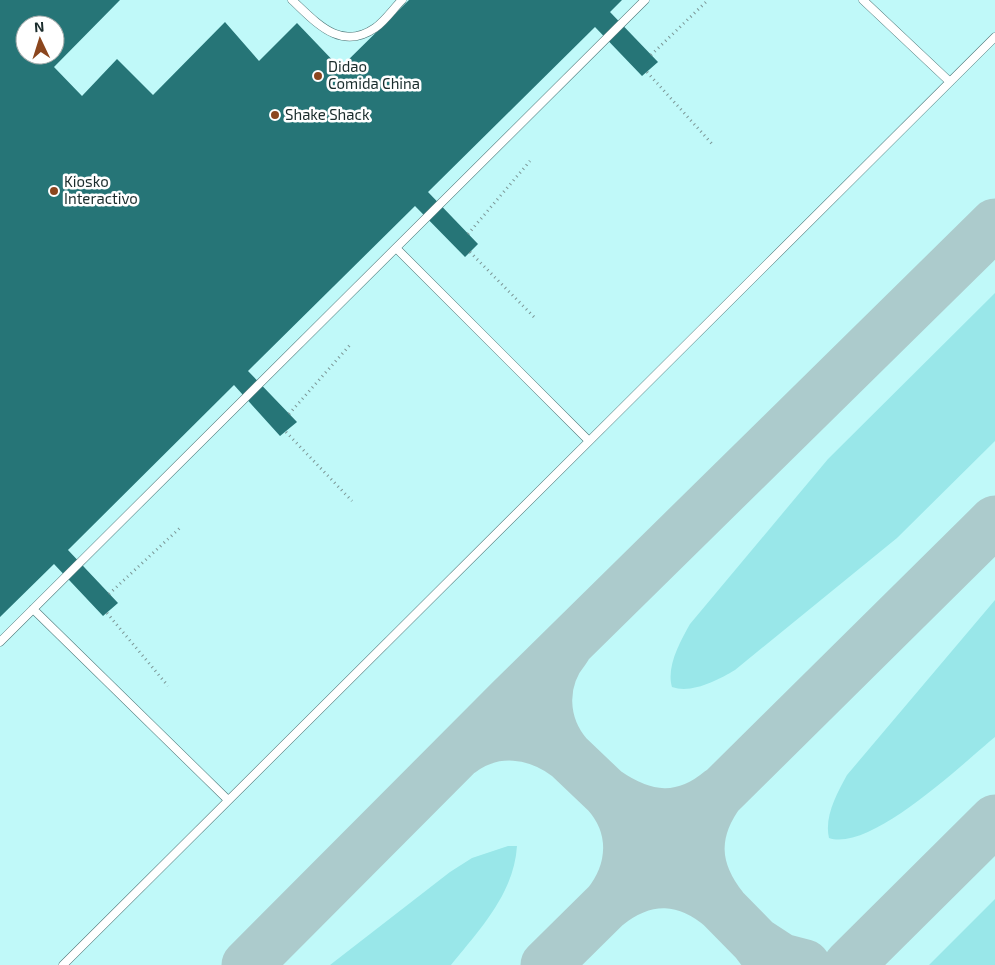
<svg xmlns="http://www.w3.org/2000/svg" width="995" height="965" font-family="'Exo 2',sans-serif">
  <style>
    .built { fill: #c0f9f9; fill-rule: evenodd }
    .green { fill: #99e7e9 }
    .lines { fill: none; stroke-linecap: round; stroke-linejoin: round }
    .taxiway { stroke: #accbcc; stroke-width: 51 }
    .building { fill: #267577; fill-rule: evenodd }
    .lane-casing { stroke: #4e7879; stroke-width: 9 }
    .path { stroke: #7b9696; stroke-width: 3; stroke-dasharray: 1 4; stroke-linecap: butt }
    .lane { stroke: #fff; stroke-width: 8 }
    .poi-dot { fill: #8b461e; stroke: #fff; stroke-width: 2 }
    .labels { text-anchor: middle; stroke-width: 5; stroke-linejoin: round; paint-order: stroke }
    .poi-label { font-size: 15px; fill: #1a2c2c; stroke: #fff; text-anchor: start }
  </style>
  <rect width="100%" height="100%" fill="#dafeff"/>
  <path class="built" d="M0 0H995V965H0ZM25 25H55V55H25Z"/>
  <path class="green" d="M995 293V441L897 538 735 670C718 680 692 694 672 687 666 667 680 642 690 624L828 459Z
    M995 600V737C962 764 871 852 829 838 824 817 837 793 847 775Z
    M508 846H517C514 894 479 930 451 965H330L450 872 472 858Z
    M995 899V965H929Z"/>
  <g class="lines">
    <path class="taxiway" d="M460 752C494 726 536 732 568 756 541 725 539 680 566 648
      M568 756 631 816
      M721 791C691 831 692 869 723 908 686 876 646 874 607 905 635 870 637 826 606 792 645 819 683 823 721 791Z
      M699 884 756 942
      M247 965 511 700 995 224
      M546 965 995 521
      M773 965 756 942 782 959 805 965
      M849 965 995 820"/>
  </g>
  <path class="building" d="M0 0H120L54 67 82 96 117 59 153 95 225 22 259 61 297 23 340 68 409 0H622L610 12 658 62 642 76 595 27 428 192 478 244 465 257 415 206 248 371 297 422 280 436 234 385 68 550 118 603 103 616 54 564 0 617ZM25 25H55V55H25Z"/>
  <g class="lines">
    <defs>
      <path id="lane" d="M292 0C316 22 340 52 375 28 385 21 393 9 402 0
        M863 0 950 82
        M396 248 589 441
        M33 609 228 800
        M0 642 645 0
        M63 965 995 37"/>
    </defs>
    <use href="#lane" class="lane-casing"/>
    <path class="path" d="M651 55 708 0
      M647 72 714 146
      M468 234 530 161
      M470 252 536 319
      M289 414 350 345
      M286 432 352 501
      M109 594 182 526
      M107 613 168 686"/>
    <use href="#lane" class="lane"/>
  </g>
  <g class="poi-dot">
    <circle cx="318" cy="76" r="5"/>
    <circle cx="275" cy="115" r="5"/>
    <circle cx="54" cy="191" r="5"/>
  </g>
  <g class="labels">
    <g class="poi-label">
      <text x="328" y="72">Didao<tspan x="328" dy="17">Comida China</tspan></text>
      <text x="285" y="120">Shake Shack</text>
      <text x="64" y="187">Kiosko<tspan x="64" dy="17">Interactivo</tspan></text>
    </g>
  </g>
  <g transform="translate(40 40) rotate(356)"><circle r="24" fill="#ffffff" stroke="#a3abab"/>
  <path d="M0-4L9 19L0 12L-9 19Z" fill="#8b461e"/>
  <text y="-8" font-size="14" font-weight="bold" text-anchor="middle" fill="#1a2c2c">N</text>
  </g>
</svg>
